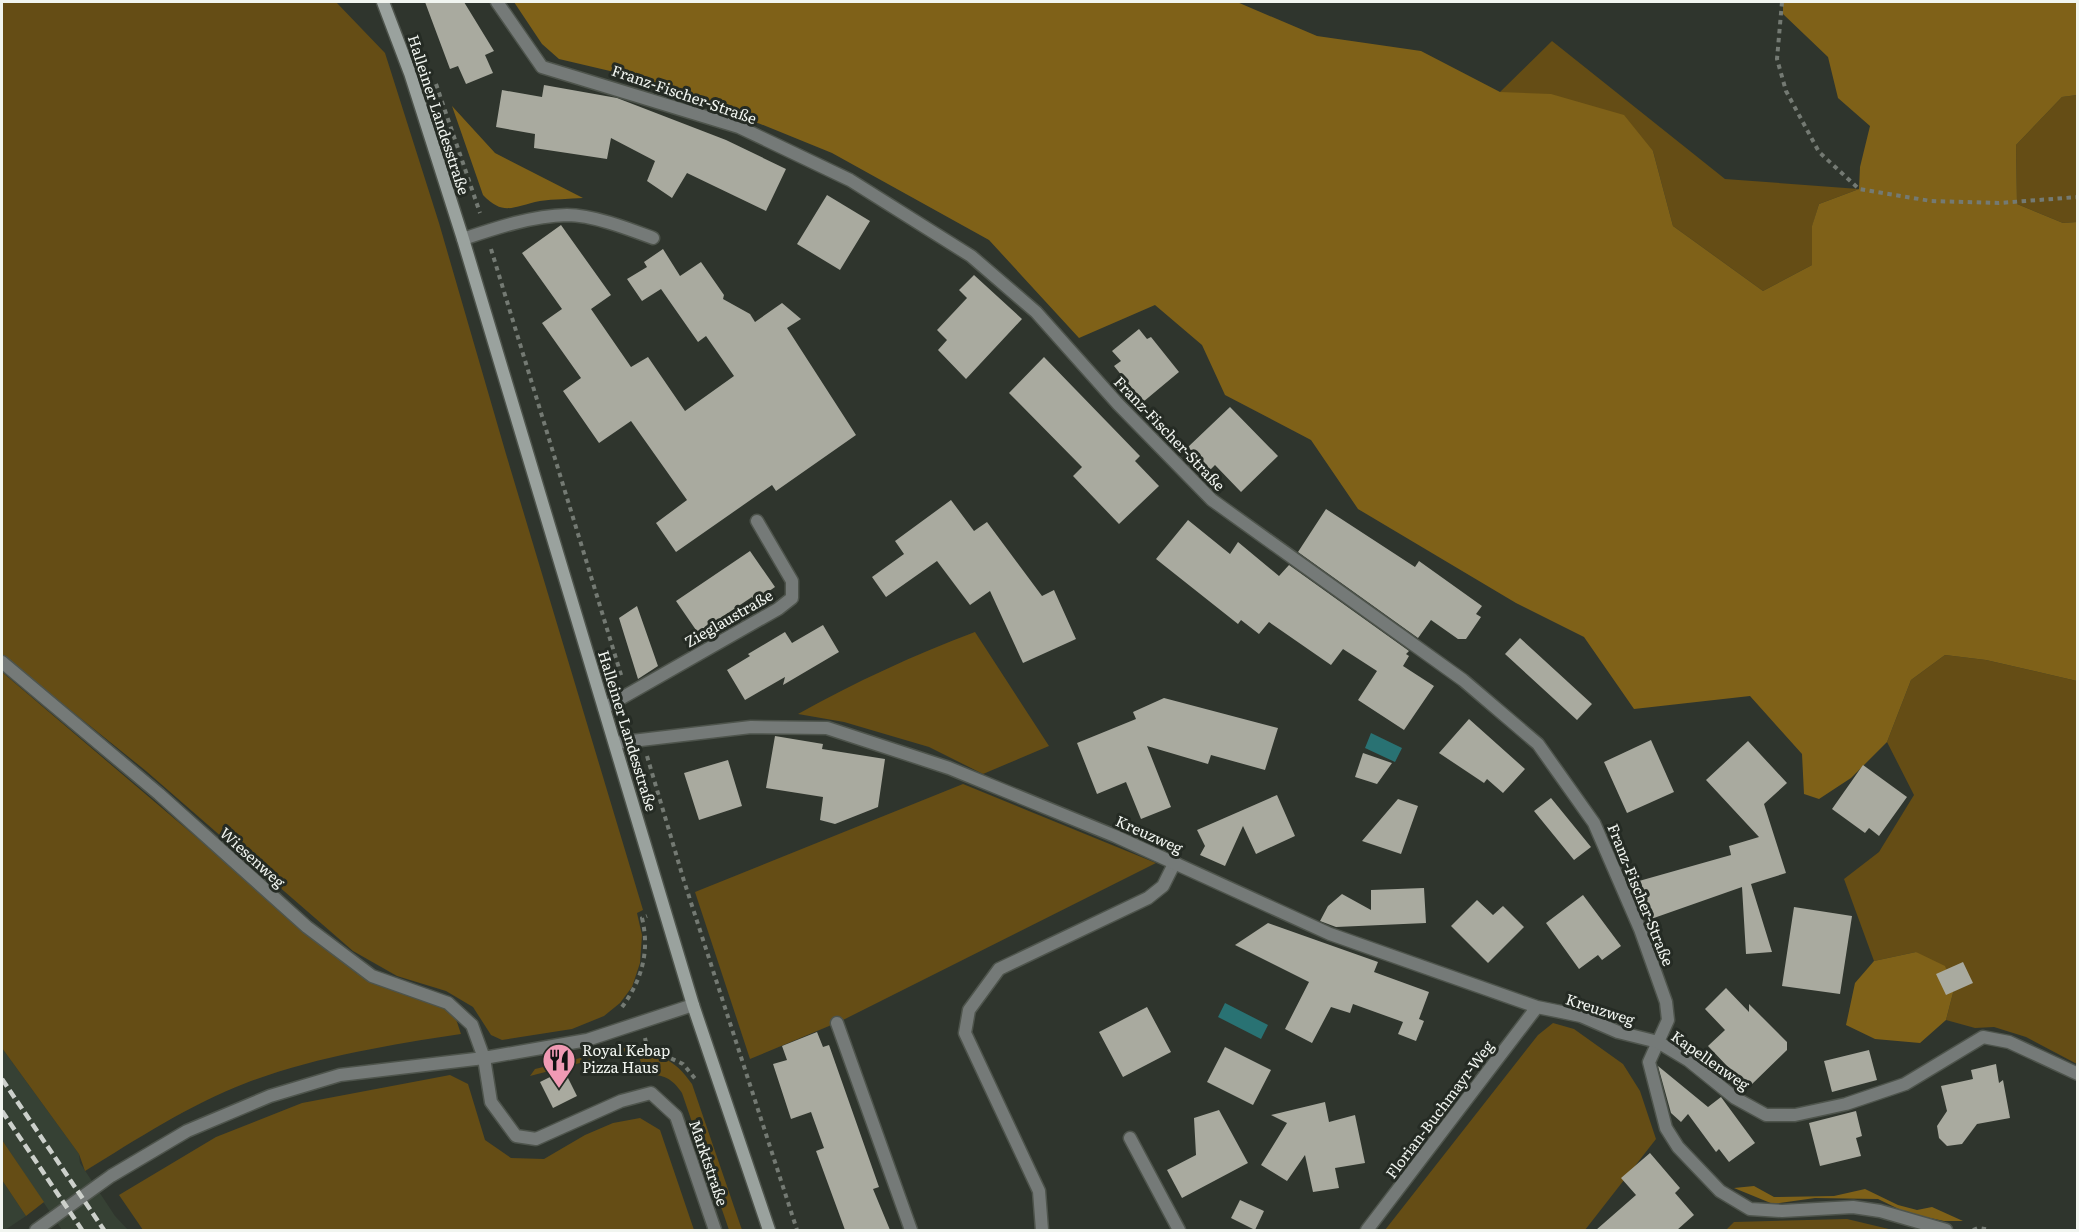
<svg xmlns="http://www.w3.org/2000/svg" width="2079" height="1232" font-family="Literata,serif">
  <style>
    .built { fill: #364134 }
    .green { fill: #654d15 }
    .forest { fill: #7f6118 }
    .water { fill: #297273 }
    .building { fill: #a9aa9f }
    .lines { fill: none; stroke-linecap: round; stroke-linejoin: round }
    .lane-casing { stroke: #4e544c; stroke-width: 15 }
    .street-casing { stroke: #4e544c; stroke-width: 15 }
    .secondary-casing { stroke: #4e544c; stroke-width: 15 }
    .path { stroke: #747a73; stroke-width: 4; stroke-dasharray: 4.5 4.5; stroke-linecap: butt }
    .lane { stroke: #757a78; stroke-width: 12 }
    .street { stroke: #757a78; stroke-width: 12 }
    .secondary { stroke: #9aa29e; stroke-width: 12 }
    .rail { stroke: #ccd0cb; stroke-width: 4.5; stroke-dasharray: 9 4.5; stroke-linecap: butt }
    .labels { text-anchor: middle; stroke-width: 6; stroke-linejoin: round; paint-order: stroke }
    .street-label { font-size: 15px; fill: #f1f5f0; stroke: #252b24 }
    .poi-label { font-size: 15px; fill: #f1f5f0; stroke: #252b24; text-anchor: start }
  </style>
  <rect width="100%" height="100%" fill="#2f352d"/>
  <path class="built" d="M2 1048 79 1154 80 1163 115 1216 128 1230H62L2 1140Z
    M2 1180 26 1216 5 1230H2Z"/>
  <path class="green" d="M2 2H336L385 53 439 223 506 454 643 910 637 913 642 935 640 963 632 987 620 1003 604 1016 572 1029 502 1040 491 1035 473 1007 446 991 397 976 353 951 146 771 2 655Z
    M1552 41 1725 179 1859 189 1819 204 1812 227V265L1763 291 1673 226 1653 151 1500 92Z
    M2077 95V222L2063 223 2017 204 2016 145 2062 97Z
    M975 632 1049 746 983 774 929 747 844 722 798 714C855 682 914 655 975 632Z
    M1945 655 1986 660 2077 681V1064L2026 1037 1994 1027 1975 1028 1946 1020 1954 989 1916 952 1874 961 1844 879 1879 852 1914 795 1887 742 1911 680Z
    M2 672 356 973 399 992 442 1006 456 1019 461 1034C388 1045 315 1057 246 1083 189 1105 137 1139 85 1171L79 1154 2 1048Z
    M963 784 1156 863 841 1021 750 1059 695 892Z
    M1553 1023 1574 1029 1623 1064 1640 1091 1656 1139 1585 1230H1385L1538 1035Z
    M630 1046C659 1055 674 1058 692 1084L742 1230H729L682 1093C672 1078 664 1075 646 1074L637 1053 626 1051 530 1076 535 1069Z
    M450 1075 468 1084 485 1140 511 1158 544 1159 585 1135 613 1123 640 1118 660 1130 694 1230H143L119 1195 216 1137 302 1103Z
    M2 1140 44 1202 26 1216 2 1180Z
    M1847 1219 1893 1230H1726L1734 1222Z"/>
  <path class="forest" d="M514 2H1237L1317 36 1421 51 1500 92 1551 94 1624 115 1653 151 1673 226 1763 291 1812 265V226L1819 204 1859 189 1860 167 1870 126 1838 98 1828 57 1783 14V2H2077V95L2062 97 2016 145 2017 204 2063 223 2077 222V681L1986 660 1945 655 1911 680 1887 742 1851 778 1819 799 1804 794 1802 754 1750 696 1634 709 1584 637 1516 603 1358 509 1311 440 1225 395 1202 345 1155 305 1079 338 989 240 832 153 726 110 627 75 559 59 542 44Z
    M452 106 495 153 583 198C569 199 554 199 540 201 514 206 504 217 483 195Z
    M1916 952 1945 966 1954 989 1946 1020 1920 1043 1875 1039 1846 1025 1855 983 1874 961Z
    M1754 1186 1774 1197 1834 1196 1865 1189 1898 1205 1917 1210 1932 1207 1963 1221H1944L1907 1213 1878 1199 1815 1198 1773 1204 1734 1188Z"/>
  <path class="water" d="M1371 733 1402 748 1395 762 1365 748Z
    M1225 1003 1268 1025 1261 1039 1218 1017Z"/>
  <path class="building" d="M425 2H464L494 51 485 55 493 73 466 84 458 66 450 69Z
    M544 85 617 98 726 140 786 169 766 211 687 173 672 198 647 181 655 161 611 138 607 159 534 148 535 134 496 127 502 90 542 97Z
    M827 195 870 221 840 270 797 244Z
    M561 225 611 295 591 309 631 367 648 357 685 411 734 376 706 336 698 342 661 289 642 301 627 279 647 267 644 262 663 249 680 276 701 262 724 295 723 299 750 314 755 322 782 303 801 319 787 328 856 435 776 491 772 485 676 552 656 523 687 500 631 421 599 443 563 391 581 378 542 323 562 309 522 253Z
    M974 275 1022 319 966 379 938 350 947 340 937 330 967 298 959 290Z
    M1139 329 1147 339 1151 337 1179 372 1143 402 1114 366 1121 361 1112 351Z
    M1044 357 1140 456 1135 461 1159 486 1119 524 1073 476 1082 467 1009 393Z
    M1230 407 1278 456 1241 492 1215 465 1210 470 1188 447Z
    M951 500 974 531 987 522 1042 596 1054 590 1076 639 1023 663 990 591 970 605 937 561 886 597 872 577 904 554 895 541Z
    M1326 509 1415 567 1419 561 1482 606 1476 614 1481 617 1466 639H1458L1431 620 1418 638 1298 552Z
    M1188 520 1230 554 1238 542 1279 576 1289 565 1409 651 1406 654 1409 656 1403 666 1434 686 1404 730 1358 700 1377 671 1343 649 1331 665 1269 622 1259 634 1241 620 1238 624 1156 559Z
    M750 551 775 587 755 601 752 597 698 633 676 601Z
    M637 606 658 666 638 679 619 618Z
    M823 625 839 652 783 685 785 677 745 700 727 670 750 656 748 654 785 632 792 643Z
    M1520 638 1592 704 1577 720 1505 654Z
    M1164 698 1278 728 1265 770 1211 755 1208 764 1147 746 1171 807 1141 819 1126 782 1097 794 1077 743 1136 719 1133 712Z
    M1469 719 1525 769 1503 793 1487 779 1484 783 1439 753Z
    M775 736 823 744 822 749 885 759 878 807 835 824 820 820 823 797 766 788Z
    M1651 740 1674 792 1627 813 1604 762Z
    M1748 741 1787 783 1764 804 1786 873 1751 884 1772 952 1746 954 1742 887 1651 919 1639 881 1731 855 1729 846 1759 837 1706 780Z
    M1363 753 1392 763 1377 784 1355 777Z
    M728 760 742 806 699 820 684 773Z
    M1863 765 1907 797 1879 836 1869 828 1865 833 1832 809Z
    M1277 795 1295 836 1256 854 1243 826 1225 866 1200 855 1205 846 1197 830Z
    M1551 798 1591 847 1574 860 1534 811Z
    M1398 799 1418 806 1401 854 1362 841Z
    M1424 888 1426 923 1336 927 1320 921 1328 906 1342 894 1371 910V890Z
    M1583 895 1621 946 1602 960 1598 955 1579 969 1546 923Z
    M1477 900 1493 915 1503 906 1524 927 1488 963 1451 926Z
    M1794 907 1852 916 1840 994 1782 986Z
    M1268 923 1378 962 1374 972 1429 992 1419 1019 1424 1021 1416 1041 1398 1034 1403 1022 1353 1004 1350 1013 1331 1007 1312 1043 1285 1029 1309 982 1235 945Z
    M1963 962 1973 983 1946 995 1936 974Z
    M1726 988 1749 1012V1004L1787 1042V1050L1748 1088 1708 1046 1725 1030 1705 1009Z
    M1147 1007 1171 1052 1123 1077 1099 1032Z
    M817 1032 823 1047 829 1045 879 1187 873 1189 890 1230H845L816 1151 824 1148 811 1112 791 1119 773 1064 787 1060 782 1046Z
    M1225 1047 1271 1070 1253 1105 1207 1082Z
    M1869 1050 1877 1080 1832 1092 1824 1061Z
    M1996 1064 1999 1083 2003 1080 2010 1118 1977 1124 1962 1144 1947 1146 1939 1138 1937 1126 1947 1111 1941 1086 1973 1079 1971 1070Z
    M1658 1066 1708 1107 1721 1097 1755 1143 1729 1162 1719 1149 1716 1152 1688 1114 1681 1122 1671 1113Z
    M564 1070 577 1096 553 1108 540 1082Z
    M1325 1102 1329 1122 1355 1115 1365 1163 1335 1168 1339 1188 1313 1192 1305 1155 1287 1181 1261 1165 1287 1123 1271 1115Z
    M1219 1110 1248 1163 1182 1198 1167 1170 1196 1155 1194 1118Z
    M1856 1111 1862 1136 1856 1138 1861 1156 1820 1166 1809 1123Z
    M1650 1153 1680 1188 1675 1193 1694 1215 1677 1230H1596L1636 1195 1621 1178Z
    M1240 1200 1264 1211 1255 1230 1231 1218Z"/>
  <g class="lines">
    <defs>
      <path id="lane" d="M837 1023 911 1230
        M1658 1042 1649 1062 1666 1128 1678 1147 1720 1191 1750 1209 1782 1211 1853 1207 1880 1211 1946 1230
        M1042 1230 1039 1191 965 1033 969 1010 999 969 1148 898 1163 886 1175 862"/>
      <path id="street" d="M497 2 542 67 739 127 850 180 971 256 1036 312 1118 404 1212 500 1463 680 1538 744 1594 823 1640 929 1666 1002 1668 1020 1658 1042
        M463 239C496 228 531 216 567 215 593 215 629 229 653 238
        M2 662 159 794 307 927 372 976 448 1003 472 1025 484 1058 491 1102 516 1136 536 1139 621 1101 651 1093 676 1116 715 1230
        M604 708 778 609 792 598V581L757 521
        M615 743 751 727 827 728 949 768 1115 836 1330 934 1537 1007 1581 1016 1618 1032 1658 1042 1688 1060 1735 1098 1766 1115H1795L1846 1104 1905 1084 1983 1037 2009 1042 2078 1074
        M1130 1138 1179 1230
        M36 1230 111 1176 187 1131 270 1096 340 1075 484 1058 587 1040 693 1005
        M1367 1230 1537 1007"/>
      <path id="secondary" d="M383 2 410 73 463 239 693 1005 769 1230"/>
    </defs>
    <use href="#lane" class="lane-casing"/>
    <use href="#street" class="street-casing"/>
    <use href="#secondary" class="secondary-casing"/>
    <path class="path" d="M1782 2 1777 59 1786 91 1819 152 1859 189 1931 201 1999 203 2078 197
      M436 84 480 213
      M491 249 622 678
      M647 756 684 881 797 1230
      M622 1007C642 980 650 951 642 918L647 916
      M645 1038 647 1047 683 1064 697 1081
      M1973 1230 1978 1228 1990 1230"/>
    <use href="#lane" class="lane"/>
    <use href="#street" class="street"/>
    <use href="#secondary" class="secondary"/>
    <path class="rail" d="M2 1079 104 1230
      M2 1111 82 1230"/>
  </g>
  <defs>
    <symbol id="restaurant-pin" viewBox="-11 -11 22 30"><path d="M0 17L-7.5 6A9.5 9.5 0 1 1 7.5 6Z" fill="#f09ab4" stroke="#252b24"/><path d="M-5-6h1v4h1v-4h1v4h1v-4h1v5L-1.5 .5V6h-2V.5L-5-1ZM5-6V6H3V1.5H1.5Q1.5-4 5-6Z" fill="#111"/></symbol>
  </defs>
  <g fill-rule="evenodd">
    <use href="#restaurant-pin" x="540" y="1041" width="38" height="52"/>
  </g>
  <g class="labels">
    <g class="street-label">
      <text transform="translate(684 95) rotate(19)" y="5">Franz-Fischer-Straße</text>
      <text transform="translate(438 115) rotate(72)" y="5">Halleiner Landesstraße</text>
      <text transform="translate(1169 434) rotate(46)" y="5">Franz-Fischer-Straße</text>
      <text transform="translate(729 619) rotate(-30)" y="5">Zieglaustraße</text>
      <text transform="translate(627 731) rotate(73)" y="5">Halleiner Landesstraße</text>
      <text transform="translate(1149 835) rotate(24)" y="5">Kreuzweg</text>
      <text transform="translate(252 858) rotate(42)" y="5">Wiesenweg</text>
      <text transform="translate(1640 895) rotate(68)" y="5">Franz-Fischer-Straße</text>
      <text transform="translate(1600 1010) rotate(18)" y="5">Kreuzweg</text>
      <text transform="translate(1710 1061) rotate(35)" y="5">Kapellenweg</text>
      <text transform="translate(1440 1110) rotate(-53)" y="5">Florian-Buchmayr-Weg</text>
      <text transform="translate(708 1163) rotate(71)" y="5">Marktstraße</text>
    </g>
    <g class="poi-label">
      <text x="582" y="1056">Royal Kebap<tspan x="582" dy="17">Pizza Haus</tspan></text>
    </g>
  </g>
  <rect width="2079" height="1232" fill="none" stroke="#f1f5f0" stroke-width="6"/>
</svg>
